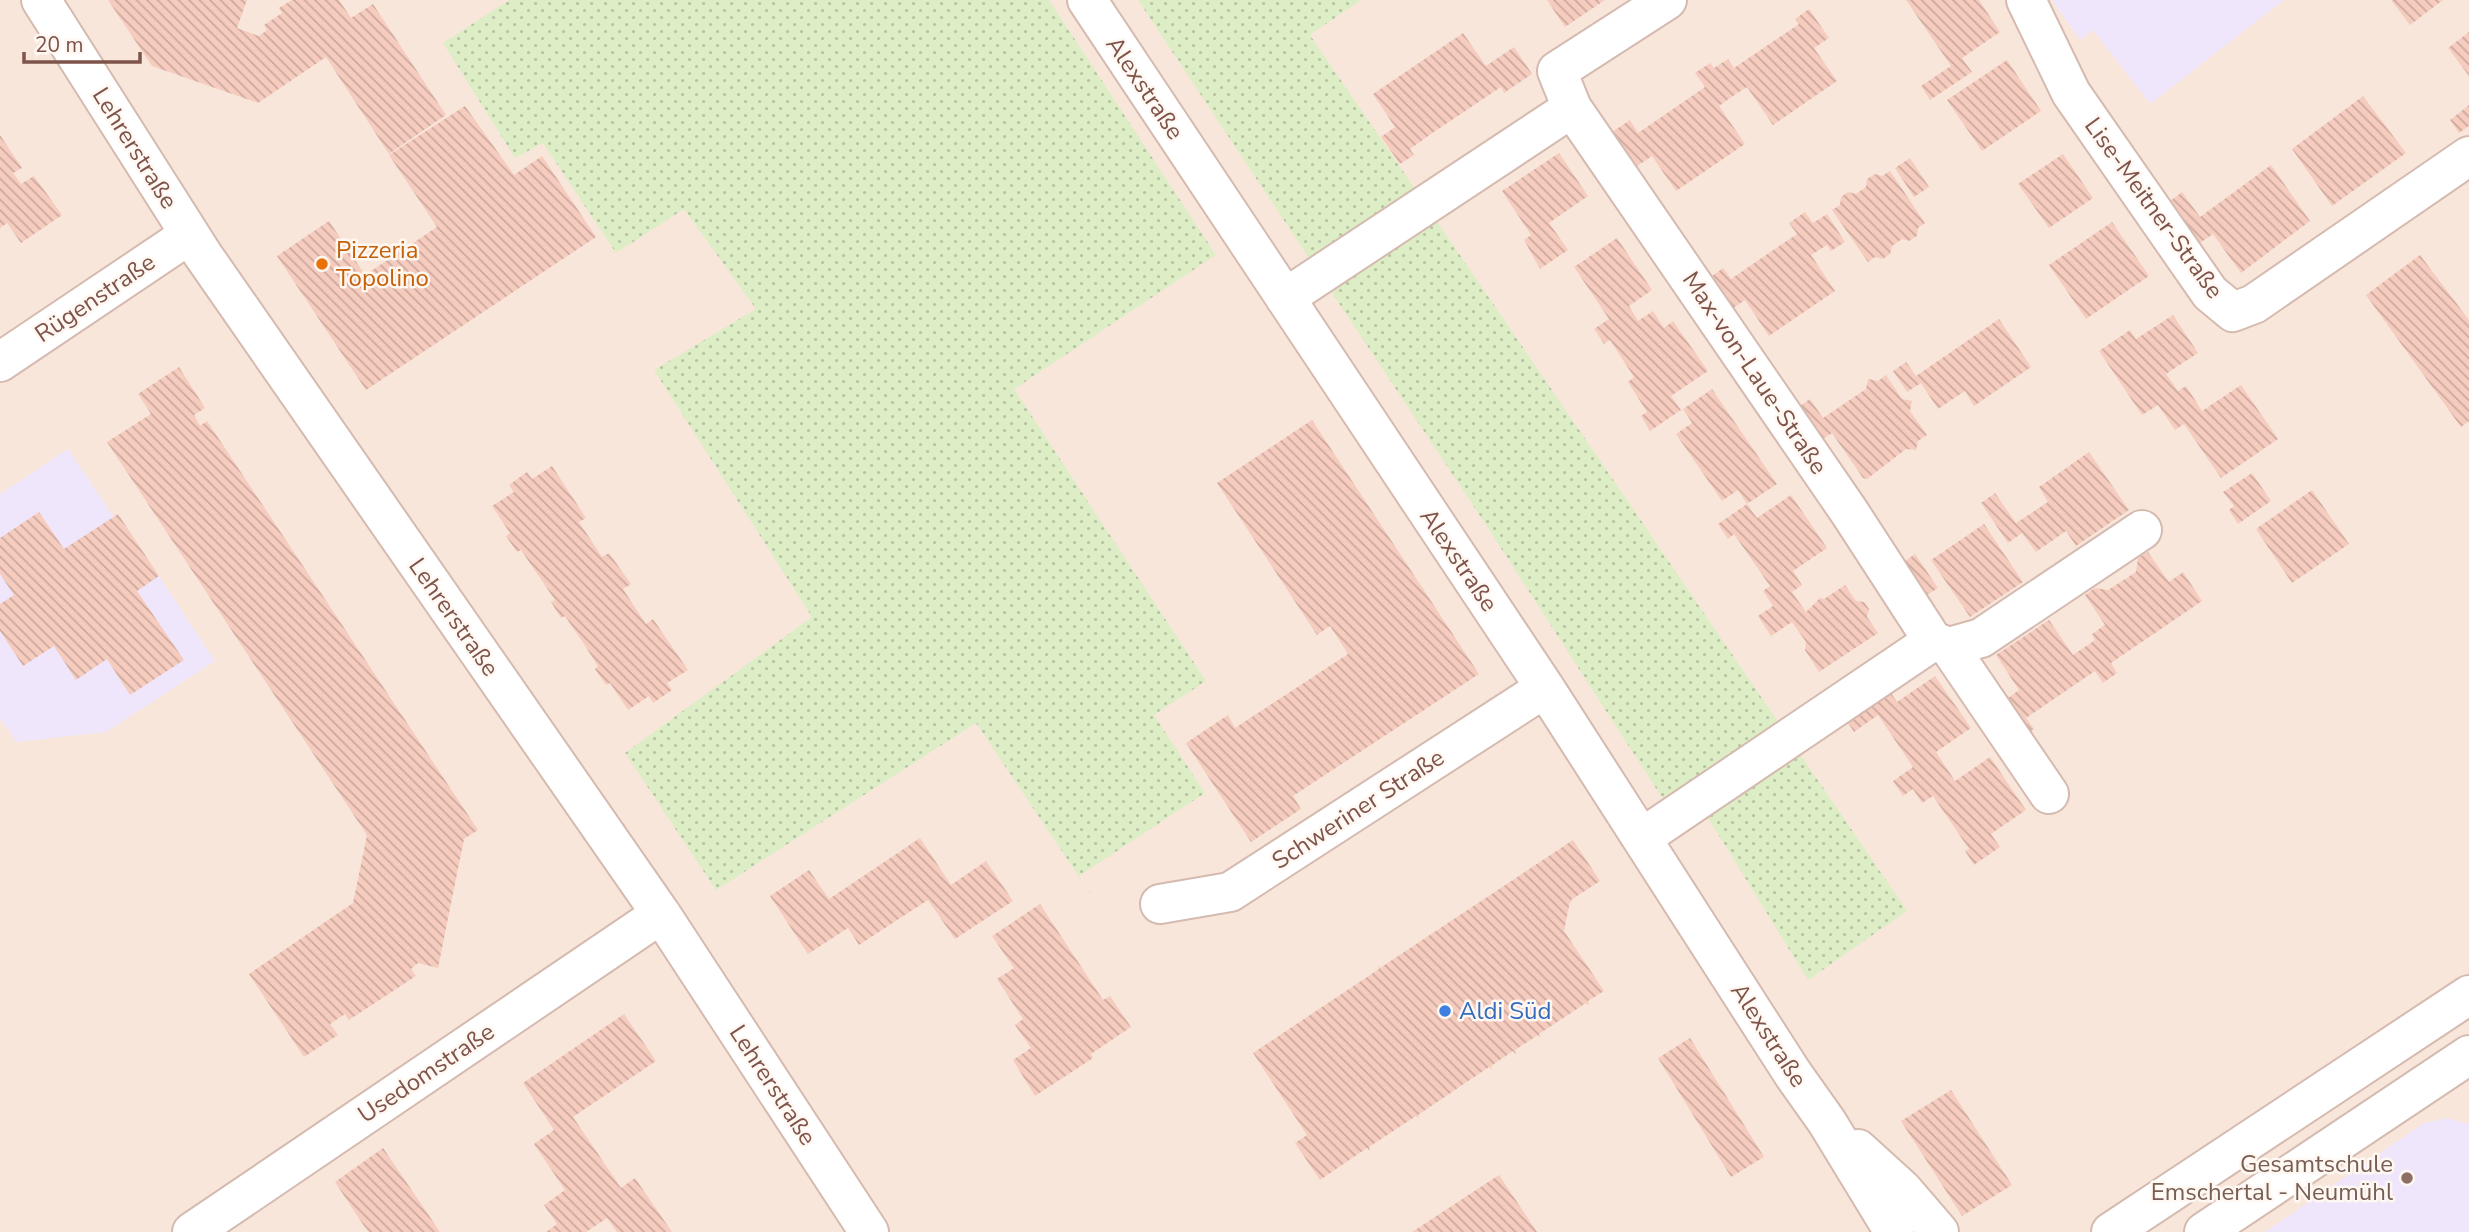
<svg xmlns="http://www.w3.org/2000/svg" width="2469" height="1232" font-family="'Nunito Sans',sans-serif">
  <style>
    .residential { fill: #f9e6da }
    .education { fill: #f0e6fb }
    .park { fill: url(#park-dots) }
    .building { fill: url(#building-back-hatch) }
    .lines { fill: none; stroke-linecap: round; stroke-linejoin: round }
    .minor-casing { stroke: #d5bab0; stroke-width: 42 }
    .minor { stroke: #fff; stroke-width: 38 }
    .food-dot { fill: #e8710a; stroke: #fff8f2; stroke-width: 2.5 }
    .shop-dot { fill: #3f7fe0; stroke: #fff8f2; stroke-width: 2.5 }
    .education-dot { fill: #8d6e63; stroke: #fff8f2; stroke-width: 2.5 }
    .labels { text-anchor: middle; stroke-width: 5; stroke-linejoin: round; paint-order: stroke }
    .street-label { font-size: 24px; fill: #7d534a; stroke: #fff8f2 }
    .food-label { font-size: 24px; fill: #c56008; stroke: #fff8f2; text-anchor: start }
    .shop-label { font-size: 24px; fill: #366cbe; stroke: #fff8f2; text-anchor: start }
    .education-label { font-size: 24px; fill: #785e54; stroke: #fff8f2; text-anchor: end }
  </style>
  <defs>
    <pattern id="park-dots" width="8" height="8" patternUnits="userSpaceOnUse" patternTransform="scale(1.75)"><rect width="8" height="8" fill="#ddeec6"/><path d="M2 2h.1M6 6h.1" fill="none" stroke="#b8c3a3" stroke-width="1.8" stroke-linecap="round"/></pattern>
    <pattern id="building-back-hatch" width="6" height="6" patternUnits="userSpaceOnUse" patternTransform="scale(1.75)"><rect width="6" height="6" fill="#f6ccbf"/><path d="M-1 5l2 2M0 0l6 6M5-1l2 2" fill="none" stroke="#cca89d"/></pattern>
  </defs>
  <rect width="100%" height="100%" fill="#fef3ea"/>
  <path class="residential" d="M0 0H2469V1232H0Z"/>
  <path class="education" d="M2052 0H2284L2150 104 2093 30 2080 40Z
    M68 449 113 516 118 514 215 661 106 732 16 742 0 718V494Z
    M2447 1118 2469 1124V1232H2265L2424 1123Z"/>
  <path class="park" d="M509 0H1049L1216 255 1014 389 1206 681 1154 715 1205 793 1079 876 1106 917 976 723 716 890 625 753 812 617 654 370 756 309 684 209 616 253 543 143 515 158 443 43Z
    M1138 0H1361L1310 35 1907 911 1808 980 1707 816 1670 810 1486 525Z"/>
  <path class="building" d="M108 0H247L237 28 259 36 267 30 264 25 282 13 279 8 292 0H339L351 18 373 4 446 115 389 154 326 57 258 103 152 66Z
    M1547 0H1605L1565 27Z
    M1906 0H1979L2000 32 1962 58 1972 72 1930 100 1921 86 1951 66Z
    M2391 0H2443L2410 25Z
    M1809 9 1829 38 1814 48 1837 81 1773 125 1747 87 1733 96 1719 106 1745 144 1676 191 1652 156 1633 169 1609 134 1630 120 1638 133 1705 87 1695 73 1710 63 1714 68 1728 59 1734 68 1799 24 1795 19Z
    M2469 32V76L2448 48Z
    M1463 33 1486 66 1514 47 1532 74 1504 93 1501 87 1431 134 1410 149 1414 155 1400 164 1381 137 1395 127 1373 94Z
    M2007 60 2041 111 1982 151 1947 100Z
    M2363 96 2406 153 2332 206 2292 149Z
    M2469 105V126L2459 133 2450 120Z
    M465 106 514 175 542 156 596 237 366 390 277 256 329 221 365 275 437 227 389 155Z
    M0 135 22 168 13 173 21 184 34 176 62 215 21 243 7 223 0 228Z
    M1559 153 1588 196 1549 223 1568 250 1540 269 1524 240 1531 235 1502 191Z
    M2063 154 2093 198 2049 228 2018 184Z
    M1910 158 1929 187 1914 197 1895 168Z
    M2271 165 2310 221 2241 273 2213 234 2197 245 2169 202 2182 192 2200 217Z
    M1890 171 1925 223 1918 228 1917 236 1909 241 1902 239 1892 246 1890 254 1883 259 1875 257 1868 262 1832 210 1840 205 1841 197 1848 192 1856 194 1866 187 1867 179 1875 174 1882 176Z
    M1805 212 1813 223 1827 214 1845 242 1831 251 1827 245 1811 255 1835 291 1769 336 1745 300 1729 311 1708 279 1723 268 1731 279 1763 257 1797 234 1789 223Z
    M2112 222 2149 276 2086 319 2049 265Z
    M1617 238 1652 290 1629 306 1638 321 1653 311 1664 328 1673 321 1708 371 1671 396 1681 410 1650 431 1641 416 1647 412 1628 382 1634 377 1610 340 1604 344 1594 329 1609 319 1574 267Z
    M2420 255 2469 320V421L2461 427 2366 295Z
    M2173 315 2198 353 2166 374 2178 391 2186 386 2202 411 2241 385 2278 439 2221 478 2184 424 2175 430 2158 405 2142 415 2099 351 2130 330 2136 339Z
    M1999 319 2031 367 1974 406 1965 391 1938 409 1921 383 1907 392 1893 371 1906 362 1916 376Z
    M179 367 205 408 194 415 200 426 207 421 478 830 464 839 438 968 418 963 411 969 416 976 349 1020 345 1014 330 1024 338 1035 304 1057 249 974 353 903 367 835 107 442 151 414 138 394Z
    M1886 375 1902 399 1912 401 1910 411 1927 435 1918 441 1916 450 1906 449 1867 479 1863 478 1832 433 1818 442 1795 409 1810 399 1823 418 1866 389 1868 379 1878 381Z
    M1712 389 1777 484 1747 504 1757 518 1791 495 1827 548 1793 571 1802 585 1792 592 1806 612 1820 598 1824 599 1845 585 1856 601 1864 602 1869 609 1867 617 1878 633 1819 672 1805 650 1806 642 1792 622 1771 636 1758 616 1773 606 1763 591 1770 586 1734 534 1728 539 1718 524 1747 504 1738 490 1722 501 1676 434 1692 423 1683 409Z
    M1312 420 1479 674 1293 796 1301 809 1251 842 1186 743 1228 715 1235 728 1348 654 1330 626 1317 635 1217 483Z
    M2089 452 2129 510 2076 546 2066 531 2036 552 2022 533 2008 543 1981 503 1995 493 2016 523 2048 502 2039 487Z
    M552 466 586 518 579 522 602 557 609 553 631 584 623 589 646 624 653 619 688 670 667 683 672 690 653 703 649 696 628 710 610 683 606 685 595 669 598 666 582 641 565 616 561 618 551 602 555 600 521 550 517 552 506 536 510 533 492 506 514 492 509 485 527 472 532 479Z
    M2252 473 2271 501 2238 524 2229 510 2234 506 2223 492Z
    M2312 490 2349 544 2292 583 2256 529Z
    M39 512 64 549 118 514 159 576 137 591 184 660 130 695 107 659 76 680 54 646 23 666 0 631V604L14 595 0 574V538Z
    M1984 524 2023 582 1970 617 1931 560Z
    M2148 552 2169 582 2183 572 2202 601 2111 663 2117 673 2103 683 2095 671 2026 718 2034 729 2020 739 1997 706 2019 690 1996 655 2049 620 2073 655 2095 640 2092 634 2105 625 2085 595 2095 588 2108 590 2136 572 2138 558Z
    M1915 554 1938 588 1924 597 1901 564Z
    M1935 676 1971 728 1936 752 1955 781 1990 757 2026 810 1991 834 2000 847 1974 865 1965 851 1969 849 1933 796 1922 803 1913 789 1903 796 1893 781 1913 767 1878 715 1854 732 1844 717 1887 687 1897 702Z
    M920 838 951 885 986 861 1013 901 955 939 928 900 859 945 848 928 808 954 770 896 809 870 829 899Z
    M1573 840 1600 881 1571 900 1572 903 1570 901 1564 931 1604 991 1588 1001 1589 1006 1586 1003 1539 1034 1540 1038 1538 1035 1515 1050 1516 1054 1513 1051 1491 1066 1492 1070 1489 1067 1418 1115 1419 1119 1416 1116 1369 1147 1370 1151 1367 1148 1320 1180 1295 1143 1307 1135 1253 1053 1379 969 1378 965 1380 968Z
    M1040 904 1103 1000 1110 996 1131 1027 1091 1054 1093 1058 1035 1096 1013 1060 1031 1048 1015 1025 1023 1019 997 979 1014 968 992 936Z
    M624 1014 656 1061 573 1117 621 1188 635 1178 672 1232H617L607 1218 586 1232H546L557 1224 544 1205 565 1190 534 1144 554 1130 523 1083Z
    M1690 1038 1764 1157 1731 1177 1658 1058Z
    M1951 1090 2012 1185 1962 1216 1901 1121Z
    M383 1148 413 1192 440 1232H369L364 1226 335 1182Z
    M1499 1175 1537 1232H1412Z"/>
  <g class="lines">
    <defs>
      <path id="minor" d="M41 0 203 255 661 914 869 1232
        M1087 0 1545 688 1793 1074 1827 1122 1894 1232
        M2026 0 2071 93 2210 293 2233 312 2254 304 2469 156
        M1572 108 1557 71 1667 0
        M1285 298 1572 108 1850 513 1933 641 1643 837
        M0 362 189 235
        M1933 641 1949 647 1981 638 2142 530
        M1949 647 2049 794
        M1160 904 1230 892 1545 688
        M1858 1149 1902 1189 1939 1232
        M192 1232 661 914
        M2111 1232 2469 995
        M2204 1232 2469 1055"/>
    </defs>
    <use href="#minor" class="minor-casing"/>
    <use href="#minor" class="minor"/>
  </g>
  <circle class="food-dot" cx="322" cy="264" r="7"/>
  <circle class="shop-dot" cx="1445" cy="1011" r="7"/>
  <circle class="education-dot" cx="2407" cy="1178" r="7"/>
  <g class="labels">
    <g class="street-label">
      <text transform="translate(1145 88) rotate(56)" y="8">Alexstraße</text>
      <text transform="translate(135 148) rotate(58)" y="8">Lehrerstraße</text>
      <text transform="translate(2154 208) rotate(54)" y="8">Lise-Meitner-Straße</text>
      <text transform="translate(95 298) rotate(-34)" y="8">Rügenstraße</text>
      <text transform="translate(1755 373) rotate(56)" y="8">Max-von-Laue-Straße</text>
      <text transform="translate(1459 560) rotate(56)" y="8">Alexstraße</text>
      <text transform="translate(454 617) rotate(55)" y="8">Lehrerstraße</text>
      <text transform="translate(1358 809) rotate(-33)" y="8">Schweriner Straße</text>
      <text transform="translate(1769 1035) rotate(57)" y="8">Alexstraße</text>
      <text transform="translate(426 1073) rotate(-34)" y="8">Usedomstraße</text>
      <text transform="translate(773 1085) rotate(57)" y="8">Lehrerstraße</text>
    </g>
    <g class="food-label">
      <text x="336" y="258">Pizzeria<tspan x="336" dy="28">Topolino</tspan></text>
    </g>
    <g class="shop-label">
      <text x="1459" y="1019">Aldi Süd</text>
    </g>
    <g class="education-label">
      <text x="2393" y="1172">Gesamtschule<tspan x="2393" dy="28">Emschertal - Neumühl</tspan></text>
    </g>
  </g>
  <path d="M24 52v10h116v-10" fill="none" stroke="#7d534a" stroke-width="3.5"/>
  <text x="35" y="52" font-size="21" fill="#7d534a" stroke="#fff8f2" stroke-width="5" paint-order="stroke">20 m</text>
</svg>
